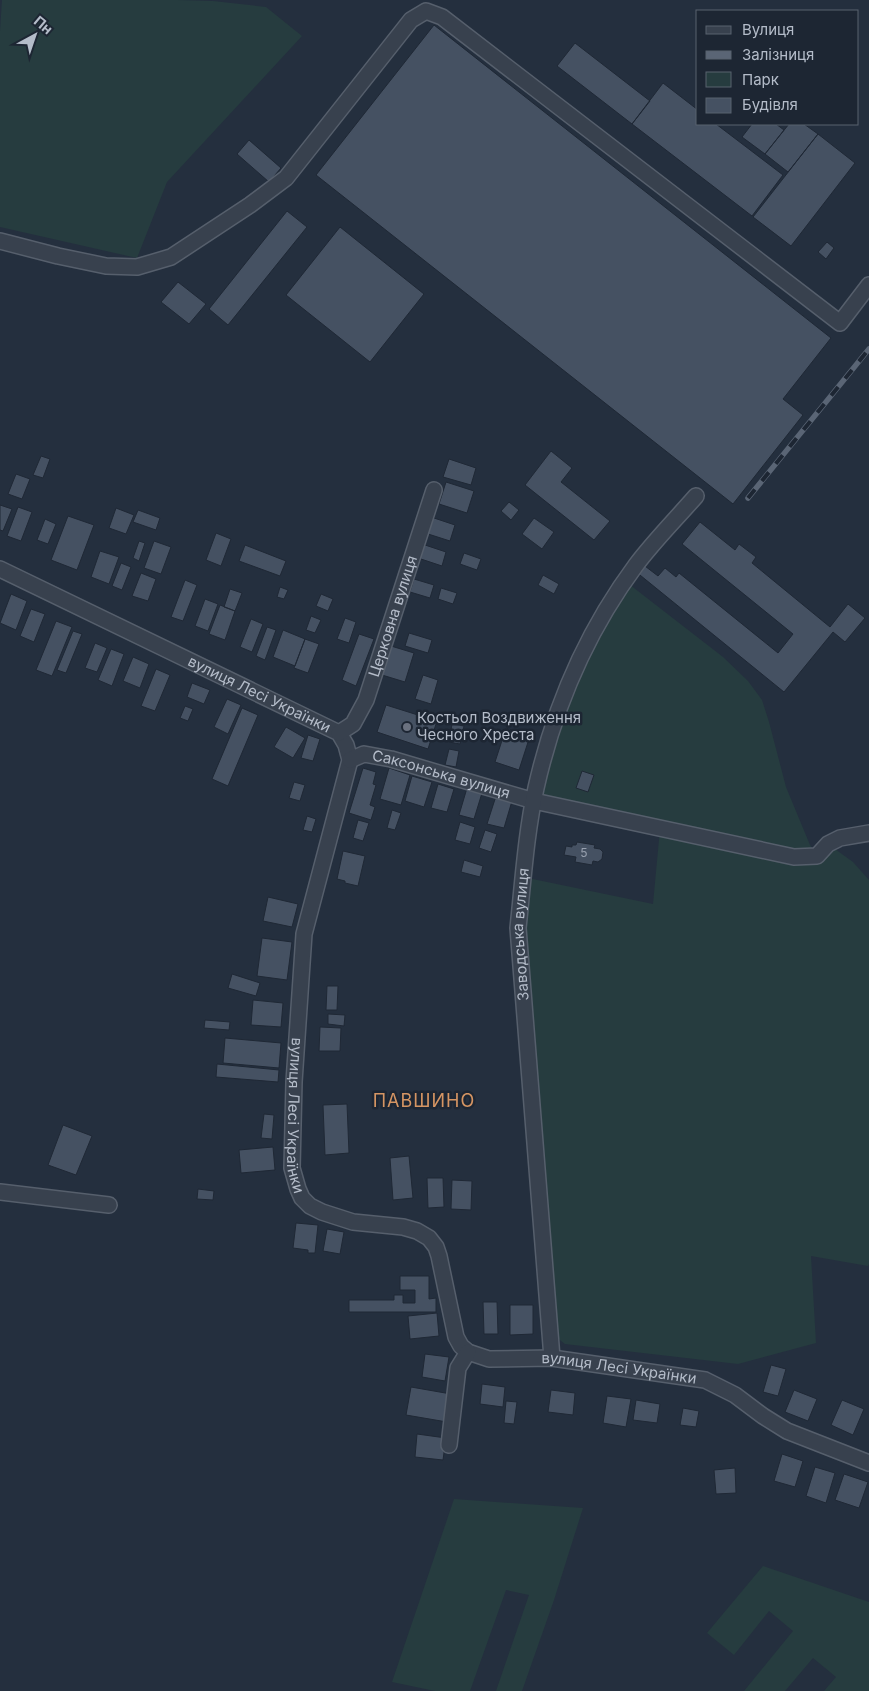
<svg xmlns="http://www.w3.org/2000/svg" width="869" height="1691" font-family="Inter,sans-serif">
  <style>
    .green { fill: #263c3f }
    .building { fill: #455162; stroke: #1f2835 }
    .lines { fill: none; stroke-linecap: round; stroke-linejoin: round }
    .minor-casing { stroke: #565f6c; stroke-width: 18 }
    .minor { stroke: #38414e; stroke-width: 15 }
    .rail-casing { stroke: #5a6575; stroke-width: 5.5 }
    .rail { stroke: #1d2633; stroke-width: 4; stroke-dasharray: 11; stroke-linecap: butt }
    .worship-dot { fill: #6b7280; stroke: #1d2633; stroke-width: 2 }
    .labels { text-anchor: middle; stroke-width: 5; stroke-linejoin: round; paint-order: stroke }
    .number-label { font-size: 12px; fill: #98a1af }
    .street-label { font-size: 15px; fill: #b4bcc9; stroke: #1d2633 }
    .poi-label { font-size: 15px; fill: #b4bcc9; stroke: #1d2633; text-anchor: start }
    .quarter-label { font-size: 18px; letter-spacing: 1px; fill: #d59563; stroke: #1d2633 }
  </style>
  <rect width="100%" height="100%" fill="#242f3e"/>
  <path class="green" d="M2 0H178L213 1 266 7 302 36 167 182 137 258 0 227V31Z
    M625 581 723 657 748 681 762 700 769 722 786 787 810 845 817 856 828 844 853 862 869 880V1264L868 1266 811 1256 816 1343 738 1364 565 1344 550 1332 523 986V877L653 904 660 829 534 801 553 728Z
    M454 1499 583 1508 554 1600 522 1691H496L529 1595 506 1590 470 1691H435L392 1682Z
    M763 1566 869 1602V1691H824L836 1677 813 1658 785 1691H744L793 1631 769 1611 734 1655 707 1633Z"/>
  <path class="building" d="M434 25 831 338 783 399 803 415 733 504 316 175Z
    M575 43 650 101 632 124 557 66Z
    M663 83 698 110V124H716L783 175 752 216 632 124Z
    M752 124H776L784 130 765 154 742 137Z
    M789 124H804L818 134 788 172 765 154Z
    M818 134 855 163 791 246 753 217Z
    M249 140 281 168 269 182 237 154Z
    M287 211 307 227 228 325 209 309Z
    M340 227 424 294 370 362 286 295Z
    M827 242 834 248 826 259 818 252Z
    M178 282 206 304 189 324 161 302Z
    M551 451 572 468 561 482 610 521 594 540 525 485Z
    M41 456 50 459 43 478 33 475Z
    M449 459 476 468 471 485 443 477Z
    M16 474 30 479 22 499 8 494Z
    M446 482 474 491 467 513 439 504Z
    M509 502 519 510 511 520 501 511Z
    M0 505 12 509 3 531 0 530Z
    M18 507 32 512 21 541 7 536Z
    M116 508 134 515 126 534 109 528Z
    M138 510 160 518 156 530 133 522Z
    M68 516 94 525 77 570 51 560Z
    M431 517 455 525 450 541 425 533Z
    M534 518 554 532 542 549 522 534Z
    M45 519 56 524 48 544 37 540Z
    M700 522 735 550 739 544 756 557 752 563 830 627 848 604 865 618 845 642 833 632 784 692 635 571 641 563 658 576 665 568 676 577 679 573 778 653 793 634 682 544Z
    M216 533 231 539 221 566 206 560Z
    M139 541 145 543 139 561 133 558Z
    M154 541 171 547 161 574 144 568Z
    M422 544 446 552 442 566 418 558Z
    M245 545 286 561 280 576 239 561Z
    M100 551 119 557 109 584 91 577Z
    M464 553 481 559 477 570 460 564Z
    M121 563 131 567 122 590 112 586Z
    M141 573 156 579 148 601 132 596Z
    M543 575 559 584 554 594 538 585Z
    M414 579 434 585 430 598 410 592Z
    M185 580 197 585 183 621 171 617Z
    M280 587 288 590 284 599 277 597Z
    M441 588 457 593 453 604 438 599Z
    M230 589 242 593 235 611 224 607Z
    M11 594 27 601 16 630 0 623Z
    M321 594 333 599 328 611 316 606Z
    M205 599 218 604 208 631 195 626Z
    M220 605 235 611 225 640 209 634Z
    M31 609 45 614 34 642 20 636Z
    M311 616 321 620 315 633 306 630Z
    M345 618 356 622 349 643 337 639Z
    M251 619 263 624 252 652 240 647Z
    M56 621 72 627 52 676 36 670Z
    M267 627 276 630 265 660 256 656Z
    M283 630 305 639 295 666 273 657Z
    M73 631 82 634 66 673 57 670Z
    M409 633 432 640 428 653 405 646Z
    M359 634 374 639 356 686 342 680Z
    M305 639 319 644 308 673 294 668Z
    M95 643 107 648 97 672 85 668Z
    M391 646 414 653 405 682 382 675Z
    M111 649 124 654 112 686 98 680Z
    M133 657 149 664 140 688 123 681Z
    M156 669 170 675 155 711 141 706Z
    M423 675 438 680 431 704 415 699Z
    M192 683 210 690 204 704 187 697Z
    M227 699 241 705 228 734 214 727Z
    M386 705 437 721 428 749 377 732Z
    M185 706 193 709 188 721 180 718Z
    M242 708 258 715 228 786 212 779Z
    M452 724 464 726 460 744 449 742Z
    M286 727 305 738 293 758 274 747Z
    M506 728 530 736 519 770 495 762Z
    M308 735 320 739 313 761 301 758Z
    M449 749 459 751 456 767 445 765Z
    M363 768 376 772 373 784 376 785 370 805 375 807 371 820 349 813Z
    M389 768 410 775 401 805 380 799Z
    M582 771 594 775 588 792 576 788Z
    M412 776 432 782 424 807 405 801Z
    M294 782 305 785 300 801 289 798Z
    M438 784 454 789 447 812 431 808Z
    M467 788 482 793 474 819 459 815Z
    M496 796 512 801 504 828 487 824Z
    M392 810 401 813 395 830 387 828Z
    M307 816 316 819 312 832 303 830Z
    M358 820 369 823 363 841 353 838Z
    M460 822 475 827 470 844 455 840Z
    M485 830 497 834 491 852 479 848Z
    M577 842 595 845 594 848 600 849 603 852 602 859 598 862 593 861 592 865 575 862 576 857 564 855 566 846 572 847V845H576Z
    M343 851 365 856 358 886 345 883V881L337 879Z
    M464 860 483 866 480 877 461 872Z
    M268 897 298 904 292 927 263 921Z
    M262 938 292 942 287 980 257 976Z
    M232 974 260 983 256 996 228 988Z
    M327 986H338L337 1010H326Z
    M253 1000 283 1003 281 1027 251 1025Z
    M328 1014 345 1015 344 1026 328 1024Z
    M205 1020 230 1022 229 1030 204 1028Z
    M320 1027 341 1028 340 1051H319Z
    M225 1038 281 1043 279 1068 223 1063Z
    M217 1064 279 1070 278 1082 216 1077Z
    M347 1104 349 1153 325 1155 323 1105Z
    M264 1114 274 1115 272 1139 261 1138Z
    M63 1125 92 1136 76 1175 48 1165Z
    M273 1147 275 1170 241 1173 239 1150Z
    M409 1156 413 1198 393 1200 390 1158Z
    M427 1178H443L444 1207 428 1208Z
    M452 1180 472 1181 471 1210 451 1209Z
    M198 1189 214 1191 213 1200 197 1199Z
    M296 1223 318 1225 315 1253H308V1250L293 1248Z
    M327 1229 344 1232 340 1254 323 1251Z
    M400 1276H429V1299L436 1298V1312H349V1300H394V1295H403V1303H415V1290H400Z
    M483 1302H497L498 1334H484Z
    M510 1305H533V1334L510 1335Z
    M437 1313 439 1336 410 1339 408 1316Z
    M425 1354 449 1357 445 1381 422 1377Z
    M771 1365 786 1369 778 1396 763 1392Z
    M482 1384 505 1387 503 1407 480 1404Z
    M411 1387 451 1394 447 1422 406 1415Z
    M551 1390 575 1393 573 1415 548 1412Z
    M794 1390 817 1399 808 1421 785 1412Z
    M607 1396 631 1399 626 1427 603 1423Z
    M636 1400 660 1404 657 1423 633 1420Z
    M842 1400 864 1409 853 1435 831 1425Z
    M506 1401 517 1402 514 1424 504 1423Z
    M683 1408 699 1411 696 1427 680 1425Z
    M417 1434 446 1438 443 1460 415 1457Z
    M782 1454 803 1461 795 1487 774 1481Z
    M815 1467 835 1473 826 1503 806 1496Z
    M735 1468 736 1493 716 1494 714 1470Z
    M844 1474 868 1482 859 1508 835 1500Z"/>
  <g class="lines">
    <defs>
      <g id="minor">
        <path d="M0 241 58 256 106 266 137 267 171 257 250 205 286 178 411 20 426 11 442 17 840 323 869 285"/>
        <path id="s1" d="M0 569 339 733 346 745 350 760 304 934 294 1082 292 1168 298 1189 302 1198 310 1206 322 1212 353 1222 403 1227 417 1231 429 1238 436 1247 439 1256 456 1337 461 1346 468 1352 489 1359 552 1358 705 1380 735 1395 763 1416 787 1431 869 1463"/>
        <path id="s2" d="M339 733 353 724 366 700 434 490"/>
        <path id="s3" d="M350 760 364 754 391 759 534 801 794 857 817 856 828 844 840 838 869 833"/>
        <path d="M0 1192 109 1205"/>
        <path id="s4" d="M552 1358 518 928C523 882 526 833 536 788 554 708 587 631 636 565 654 541 676 519 696 496"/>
        <path d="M449 1445 458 1368 468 1352"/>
      </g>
    </defs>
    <use href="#minor" class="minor-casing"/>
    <use href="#minor" class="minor"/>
    <defs>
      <path id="rail" d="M748 498 869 349"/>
    </defs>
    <use href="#rail" class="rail-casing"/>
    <use href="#rail" class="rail"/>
  </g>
  <circle class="worship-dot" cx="407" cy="727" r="5"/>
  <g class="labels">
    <g class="number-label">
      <text x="584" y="857">5</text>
    </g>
    <g class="street-label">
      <text dy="5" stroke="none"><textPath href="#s2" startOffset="132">Церковна вулиця</textPath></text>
      <text dy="5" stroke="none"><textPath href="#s1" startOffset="288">вулиця Лесі Українки</textPath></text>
      <text dy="5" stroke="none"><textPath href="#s3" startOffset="95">Саксонська вулиця</textPath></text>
      <text dy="5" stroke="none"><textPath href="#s4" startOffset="425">Заводська вулиця</textPath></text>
      <text dy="5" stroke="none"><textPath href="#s1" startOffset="768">вулиця Лесі Українки</textPath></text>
      <text dy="5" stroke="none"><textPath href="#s1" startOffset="1264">вулиця Лесі Українки</textPath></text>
    </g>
    <g class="poi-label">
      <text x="417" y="723">Костьол Воздвиження<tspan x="417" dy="17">Чесного Хреста</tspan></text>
    </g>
    <g class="quarter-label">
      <text x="424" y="1107">ПАВШИНО</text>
    </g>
  </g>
  <rect x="696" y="10" width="162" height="115" fill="#1d2633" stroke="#59626f"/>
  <rect x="706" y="26" width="25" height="8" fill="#38414e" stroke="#59626f"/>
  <text x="742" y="35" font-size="15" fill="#b4bcc9">Вулиця</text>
  <rect x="706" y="51" width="25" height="8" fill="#5a6575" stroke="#59626f"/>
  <text x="742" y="60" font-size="15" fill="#b4bcc9">Залізниця</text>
  <rect x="706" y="72" width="25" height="15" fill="#263c3f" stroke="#59626f"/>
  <text x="742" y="85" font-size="15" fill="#b4bcc9">Парк</text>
  <rect x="706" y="98" width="25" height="15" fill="#455162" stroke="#59626f"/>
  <text x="742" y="110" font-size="15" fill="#b4bcc9">Будівля</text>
  <g transform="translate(35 35) rotate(40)" stroke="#1d2633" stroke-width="4" paint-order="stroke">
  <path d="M0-4L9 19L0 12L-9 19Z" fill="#b4bcc9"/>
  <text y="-8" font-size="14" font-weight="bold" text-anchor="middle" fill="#b4bcc9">Пн</text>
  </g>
</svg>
